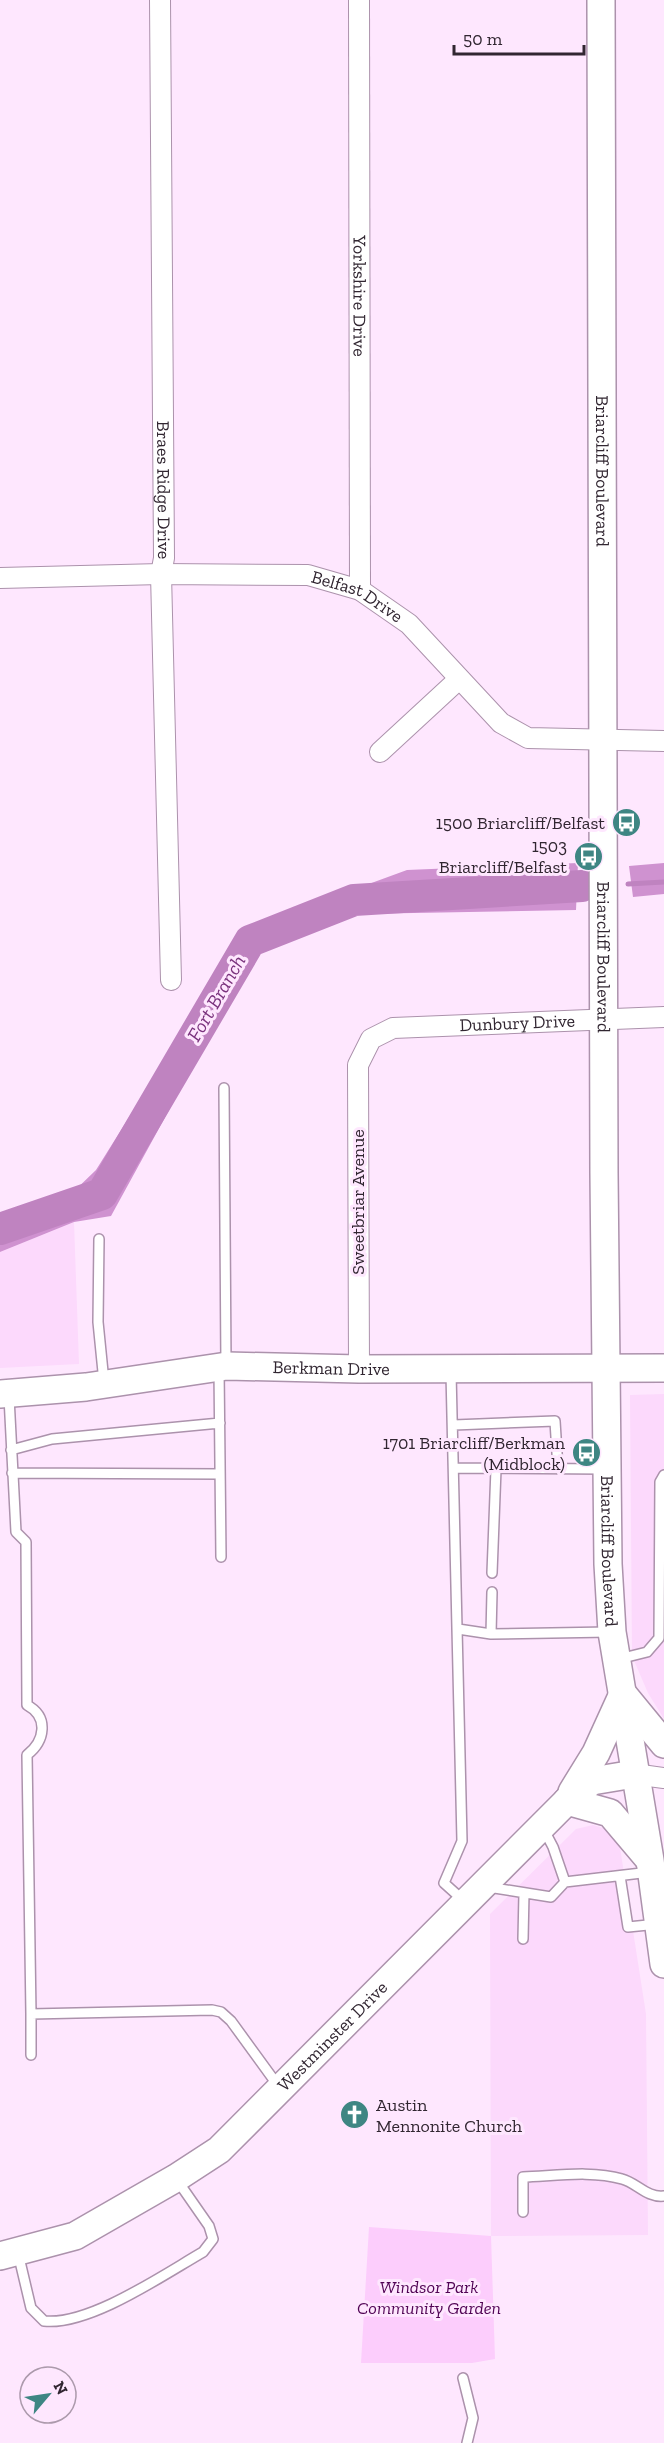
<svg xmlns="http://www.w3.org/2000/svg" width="664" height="2443" font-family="'Zilla Slab',serif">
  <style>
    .built { fill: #fcd9fc }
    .green { fill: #fccdfc }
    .forest { fill: #cf92d0 }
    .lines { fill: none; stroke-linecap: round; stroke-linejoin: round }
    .stream { stroke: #bf83c0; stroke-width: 5 }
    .river { stroke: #bf83c0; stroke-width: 32 }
    .lane-casing { stroke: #ac92ac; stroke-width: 12 }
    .street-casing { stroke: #ac92ac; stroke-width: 22 }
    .secondary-casing { stroke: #ac92ac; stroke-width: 30 }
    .lane { stroke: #fff; stroke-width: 9 }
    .street { stroke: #fff; stroke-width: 20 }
    .secondary { stroke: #fff; stroke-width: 27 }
    .labels { text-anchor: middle; stroke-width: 6; stroke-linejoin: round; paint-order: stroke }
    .street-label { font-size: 18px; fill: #312631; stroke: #fee7fe }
    .poi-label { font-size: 18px; fill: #312631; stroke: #fee7fe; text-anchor: end }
    .park-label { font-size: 18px; font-style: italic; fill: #500354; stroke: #fee7fe }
    .water-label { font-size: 20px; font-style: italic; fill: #7a327d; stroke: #fee7fe }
  </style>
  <rect width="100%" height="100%" fill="#fee7fe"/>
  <path class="built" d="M74 1222 79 1364 0 1368V1252Z
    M664 1394V1719L648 1693 632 1656 630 1395Z
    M593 1825 606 1829 619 1841 646 2014 648 2235 491 2236 490 1914 576 1829Z"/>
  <path class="green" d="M369 2227 491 2236 495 2359 472 2363H361Z"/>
  <path class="forest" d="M578 863 576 910 358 914 254 955 111 1216 74 1222 0 1252V1220L68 1197 96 1170 228 959 251 927 407 870Z
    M664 863V894L633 897 629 866Z"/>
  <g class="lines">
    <path class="stream" d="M628 884 664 882"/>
    <path class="river" d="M0 1229 102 1194 250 941 354 900 582 886"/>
    <defs>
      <path id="lane" d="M224 1088 226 1364
        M99 1239 98 1322 104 1382
        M219 1369 221 1557
        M451 1373 462 1841 444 1883 464 1901
        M9 1397 16 1532 26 1542 27 1705C49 1717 45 1741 27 1755L31 2014 212 2010 221 2012 231 2021 279 2087
        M454 1425 555 1421 558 1469
        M11 1450 52 1439 220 1423
        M455 1468 604 1469
        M12 1473 220 1474
        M492 1573 496 1469
        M458 1629 491 1634 609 1632
        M491 1634 492 1592
        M619 1659 647 1652 659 1638 660 1482 664 1475
        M620 1876 628 1927 658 1924
        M565 1882 650 1872
        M488 1887 551 1897 565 1882 553 1847 543 1828
        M523 1939 524 1893
        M31 2014V2055
        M523 2212V2177C554 2176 592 2170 622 2179 637 2183 647 2198 664 2196
        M18 2253 31 2308 44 2321C89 2326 163 2275 203 2252L213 2239 209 2226 177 2180
        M463 2378 473 2418 467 2443"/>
      <g id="street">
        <path id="s1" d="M160 0 164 558 161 574 171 980"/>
        <path id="s2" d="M359 0 360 590"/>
        <path id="s3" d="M0 578 161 574 308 575 360 590 409 624 501 723 528 738 664 741"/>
        <path d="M380 752 458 680"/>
        <path id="s4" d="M359 1369 358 1065 371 1039 393 1028 664 1017"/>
        <path d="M634 1774 664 1778"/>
      </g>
      <g id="secondary">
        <path id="s5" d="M601 0 604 1173 608 1564 612 1632 650 1860 664 1964"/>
        <path id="s6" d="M0 1394 86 1387 227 1366 359 1369 664 1368"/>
        <path d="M623 1694 664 1744"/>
        <path d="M572 1792 596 1753 622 1696"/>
        <path d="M567 1801 610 1813 648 1858"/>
        <path id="s7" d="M0 2256 75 2236 176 2178 219 2150 567 1801 592 1781 634 1774"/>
      </g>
    </defs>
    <use href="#lane" class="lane-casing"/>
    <use href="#street" class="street-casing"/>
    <use href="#secondary" class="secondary-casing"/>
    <use href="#lane" class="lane"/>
    <use href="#street" class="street"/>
    <use href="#secondary" class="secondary"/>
  </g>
  <defs>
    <symbol id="bus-disc" viewBox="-11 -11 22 22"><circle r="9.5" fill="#3e8683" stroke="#fee7fe"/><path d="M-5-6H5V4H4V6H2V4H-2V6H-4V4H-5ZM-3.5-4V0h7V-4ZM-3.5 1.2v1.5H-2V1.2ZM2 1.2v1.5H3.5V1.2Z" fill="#fff"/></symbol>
    <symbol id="church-disc" viewBox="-11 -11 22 22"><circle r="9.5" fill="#3e8683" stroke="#fee7fe"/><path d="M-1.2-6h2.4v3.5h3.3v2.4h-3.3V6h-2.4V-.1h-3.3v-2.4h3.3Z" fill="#fff"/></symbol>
  </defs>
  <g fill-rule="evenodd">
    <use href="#bus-disc" x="610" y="806" width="33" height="33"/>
    <use href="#bus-disc" x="572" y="840" width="33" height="33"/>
    <use href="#bus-disc" x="570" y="1436" width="33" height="33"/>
    <use href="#church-disc" x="338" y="2098" width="33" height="33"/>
  </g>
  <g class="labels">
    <g class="street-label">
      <text dy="6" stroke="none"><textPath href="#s2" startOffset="296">Yorkshire Drive</textPath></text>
      <text dy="6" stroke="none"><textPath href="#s5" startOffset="471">Briarcliff Boulevard</textPath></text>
      <text dy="6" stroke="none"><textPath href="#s1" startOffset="490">Braes Ridge Drive</textPath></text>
      <text dy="6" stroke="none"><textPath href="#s3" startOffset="362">Belfast Drive</textPath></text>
      <text dy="6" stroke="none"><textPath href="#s5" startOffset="957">Briarcliff Boulevard</textPath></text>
      <text dy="6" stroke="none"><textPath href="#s4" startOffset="482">Dunbury Drive</textPath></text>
      <text transform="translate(358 1202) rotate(-90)" y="6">Sweetbriar Avenue</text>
      <text dy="6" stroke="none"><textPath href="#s6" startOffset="333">Berkman Drive</textPath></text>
      <text dy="6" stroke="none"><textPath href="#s5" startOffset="1551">Briarcliff Boulevard</textPath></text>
      <text dy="6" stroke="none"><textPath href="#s7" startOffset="406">Westminster Drive</textPath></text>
    </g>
    <g class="poi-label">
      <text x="605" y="829">1500 Briarcliff/Belfast</text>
      <text x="567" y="852">1503<tspan x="567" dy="21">Briarcliff/Belfast</tspan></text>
      <text x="565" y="1449">1701 Briarcliff/Berkman<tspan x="565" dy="21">(Midblock)</tspan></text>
      <text x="376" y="2111" text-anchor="start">Austin<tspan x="376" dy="21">Mennonite Church</tspan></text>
    </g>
    <g class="park-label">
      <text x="429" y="2293">Windsor Park<tspan x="429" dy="21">Community Garden</tspan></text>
    </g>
    <g class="water-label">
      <text transform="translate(216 998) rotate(-60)" y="7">Fort Branch</text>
    </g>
  </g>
  <g transform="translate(48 2395) rotate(61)"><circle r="28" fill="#fee7fe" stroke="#ac9aac" stroke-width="1.5"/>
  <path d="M0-4.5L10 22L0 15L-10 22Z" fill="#3e8683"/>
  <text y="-9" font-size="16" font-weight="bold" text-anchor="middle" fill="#312631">N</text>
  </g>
  <path d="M454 45v9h130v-9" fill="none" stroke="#312631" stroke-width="3"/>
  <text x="463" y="45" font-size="18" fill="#312631" stroke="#fee7fe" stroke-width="4.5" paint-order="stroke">50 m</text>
</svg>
